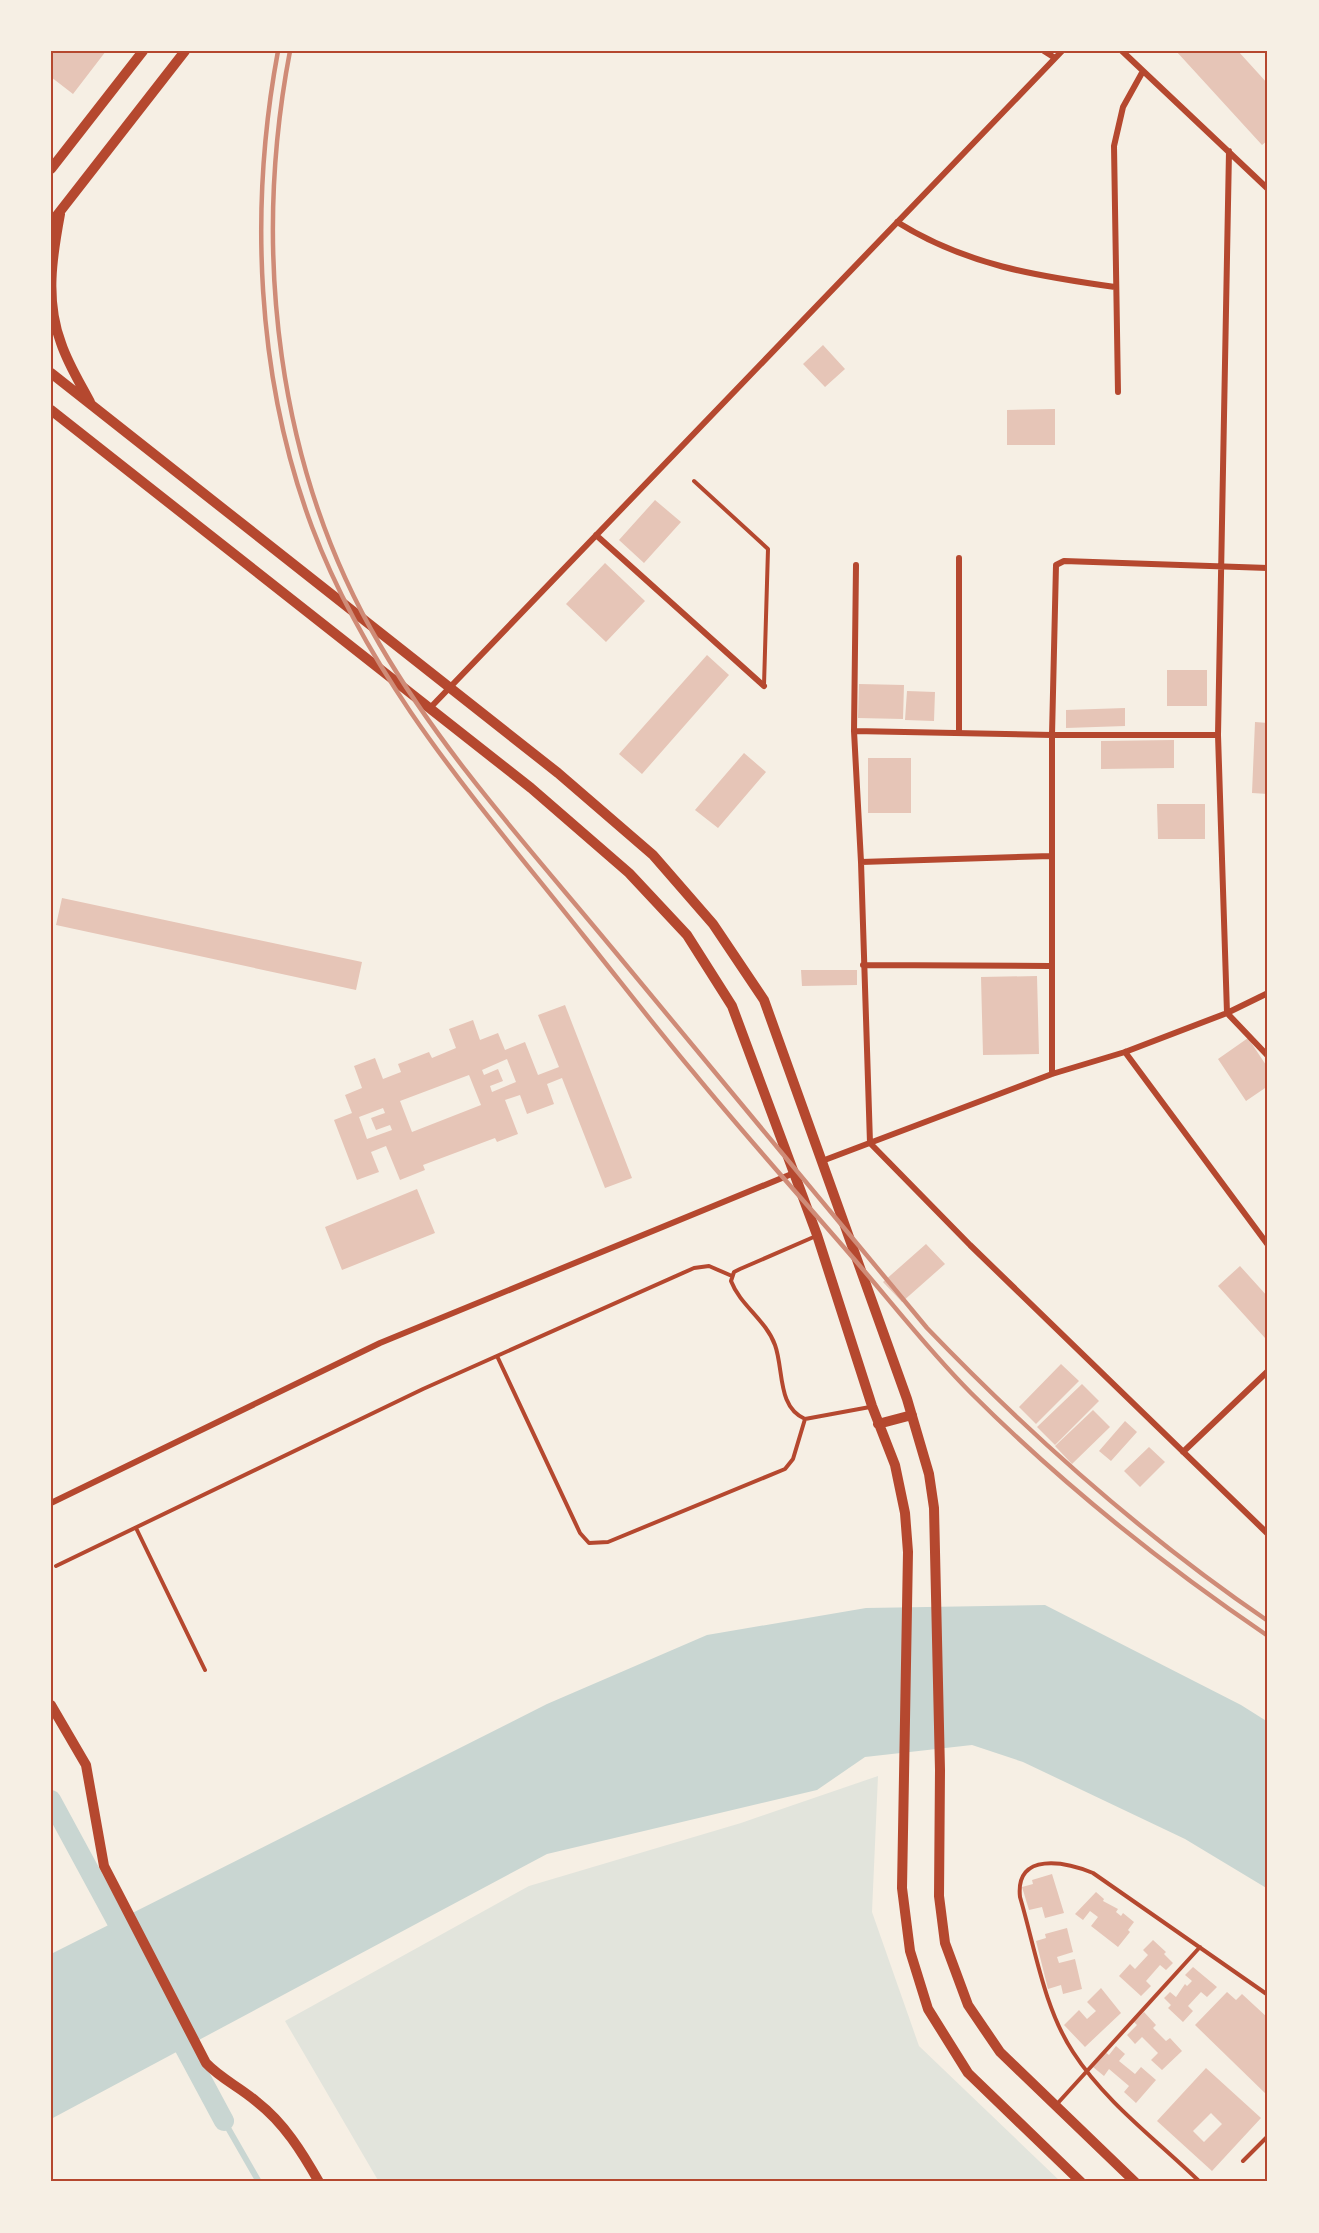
<svg xmlns="http://www.w3.org/2000/svg" width="1319" height="2233" font-family="Montserrat,sans-serif">
  <style>
    .green { fill: #e2e4dc }
    .water { fill: #c9d6d2 }
    .lines { fill: none; stroke-linecap: round; stroke-linejoin: round }
    .stream { stroke: #c9d6d2; stroke-width: 6 }
    .canal { stroke: #c9d6d2; stroke-width: 20 }
    .building { fill: #e6c5b7; fill-rule: evenodd }
    .service { stroke: #b5482f; stroke-width: 4 }
    .minor { stroke: #b5482f; stroke-width: 6 }
    .tertiary { stroke: #b5482f; stroke-width: 10 }
    .rail { stroke: #cf8b77; stroke-width: 4.5 }
    .neatline { fill: none; stroke: #b5482f; stroke-width: 2 }
  </style>
  <rect width="100%" height="100%" fill="#f6efe4"/>
  <path class="green" d="M878 1776 872 1912 919 2046 1061 2182H379L285 2021 529 1886 741 1823Z"/>
  <path class="water" d="M1045 1605 1241 1705 1268 1722V1889L1185 1839 1023 1762 972 1745 865 1757 817 1790 547 1854 51 2119V1954L547 1704 707 1635 866 1608Z"/>
  <g class="lines">
    <path class="stream" d="M224 2121 259 2182"/>
    <path class="canal" d="M51 1800 129 1944
      M173 2026 224 2121"/>
  </g>
  <path class="building" d="M51 51 59 53 61 51H106L73 94 51 77Z
    M1176 51H1238L1268 84V140L1262 145Z
    M823 345 845 369 825 387 803 364Z
    M1055 409V445H1007V410Z
    M655 500 681 522 644 563 619 540Z
    M605 563 645 601 606 642 566 604Z
    M707 655 729 675 642 774 619 754Z
    M1167 670H1207V706H1167Z
    M859 684 904 685 903 719 858 718Z
    M907 691 935 692 934 721 905 720Z
    M1125 708V726L1066 728V710Z
    M1255 722 1268 723V794L1252 793Z
    M1174 740V768L1101 769V741Z
    M744 753 766 772 718 828 695 810Z
    M868 758H911V813H868Z
    M1157 804H1205V839H1158Z
    M62 898 362 962 356 990 56 925Z
    M801 970H857V985L802 986Z
    M1037 976 1039 1054 983 1055 981 977Z
    M565 1005 632 1178 605 1188 562 1078 547 1084 554 1104 527 1114 520 1095 505 1100 518 1134 497 1142 495 1138 423 1165 425 1170 400 1180 386 1146 371 1152 379 1172 357 1180 334 1120 352 1113 345 1095 362 1088 354 1066 375 1058 383 1079 401 1072 398 1064 429 1052 432 1058 456 1048 449 1029 473 1020 480 1040 498 1033 505 1050 525 1042 538 1075 559 1067 538 1015ZM507 1059 516 1082 492 1092 490 1086 503 1081 498 1069 484 1075 482 1070ZM469 1075 481 1105 412 1132 400 1101ZM383 1108 385 1113 371 1118 376 1130 390 1125 392 1130 367 1139 359 1117Z
    M1248 1038 1268 1068V1086L1246 1101 1218 1059Z
    M417 1189 435 1233 342 1270 325 1227Z
    M926 1244 945 1264 902 1302 883 1282Z
    M1240 1266 1268 1297V1336L1265 1338 1218 1286Z
    M1061 1364 1079 1381 1036 1424 1019 1407Z
    M1082 1384 1099 1401 1055 1445 1037 1427Z
    M1093 1410 1110 1427 1072 1464 1055 1446Z
    M1125 1421 1137 1432 1111 1461 1099 1451Z
    M1149 1447 1165 1462 1140 1487 1124 1471Z
    M1052 1874 1064 1913 1045 1918 1042 1907 1029 1910 1022 1887 1033 1884 1032 1880Z
    M1096 1892 1104 1899 1103 1901 1118 1909 1116 1912 1121 1916 1123 1913 1134 1922 1128 1930 1130 1932 1118 1947 1091 1926 1098 1917 1090 1911 1083 1920 1075 1914Z
    M1067 1928 1073 1952 1057 1957 1059 1963 1075 1959 1082 1989 1063 1994 1061 1985 1048 1989 1036 1941 1046 1938 1045 1934Z
    M1153 1940 1166 1952 1164 1954 1173 1963 1166 1970 1160 1965 1146 1981 1151 1986 1141 1996 1119 1976 1130 1964 1135 1969 1148 1955 1143 1950Z
    M1193 1967 1217 1987 1207 1997 1201 1992 1188 2006 1193 2011 1183 2022 1168 2008 1171 2005 1164 1998 1170 1992 1176 1997 1185 1984 1187 1986 1192 1981 1185 1975Z
    M1101 1988 1121 2013 1085 2047 1064 2025 1079 2010 1087 2019 1096 2011 1087 2002Z
    M1227 1992 1236 2000 1242 1994 1268 2018V2096L1195 2025Z
    M1144 2012 1156 2025 1153 2028 1166 2041 1170 2038 1182 2051 1162 2070 1151 2060 1158 2053 1142 2037 1135 2044 1127 2035 1137 2025 1134 2022Z
    M1116 2046 1125 2054 1119 2061 1135 2074 1141 2067 1156 2080 1136 2103 1124 2092 1129 2086 1109 2069 1104 2076 1093 2067 1105 2052 1109 2055Z
    M1206 2068 1261 2118 1212 2171 1157 2121ZM1211 2113 1222 2124 1204 2142 1193 2131Z"/>
  <g class="lines">
    <path class="service" d="M694 481 768 549 764 685
      M816 1236 740 1269 734 1272 731 1281C740 1305 766 1320 775 1345 784 1370 777 1407 805 1419L870 1407
      M497 1356 580 1533 589 1543 608 1542 785 1469 793 1459 805 1419
      M136 1528 205 1670
      M56 1566 423 1389 694 1268 709 1266 732 1276
      M1057 2104 1200 1947
      M1243 2161 1268 2136
      M1200 2182C1158 2141 1105 2102 1073 2052 1044 2008 1035 1948 1020 1897 1015 1851 1066 1862 1093 1873L1268 1995"/>
    <path class="minor" d="M1044 51 1055 58
      M1122 51 1268 189
      M1229 151 1218 735 1227 1013 1268 1056
      M897 222C966 265 1036 276 1115 287
      M1118 392 1114 146 1123 107 1143 71
      M596 535 764 686
      M856 565 854 731 861 862 870 1143 970 1245 1268 1534
      M430 708 1062 51
      M854 731 1052 735H1218
      M959 733V558
      M861 862 1051 856
      M863 965 1050 966
      M1125 1052 1268 1245
      M1052 1074V735L1056 565 1064 561 1268 568
      M822 1161 1052 1074 1125 1052 1227 1013 1268 993
      M1183 1452 1268 1371
      M51 1503 380 1343 794 1173"/>
    <path class="tertiary" d="M51 169 143 51
      M60 214C52 257 45 301 61 343 68 364 80 383 90 402
      M51 223 185 51
      M51 373 558 773 653 855 713 924 764 1000 907 1399 929 1474 934 1508 940 1770 939 1896 945 1943 968 2005 1000 2052 1135 2182
      M51 410 531 788 629 873 687 935 732 1006 817 1235 872 1406 895 1465 905 1513 908 1552 902 1888 910 1951 928 2009 968 2073 1081 2182
      M878 1424 912 1415
      M51 1705 86 1765 104 1866 206 2063C221 2079 240 2087 257 2102 284 2123 302 2152 319 2182"/>
    <path class="rail" d="M278 51C249 207 256 377 312 527 371 684 480 805 583 935 620 981 656 1028 694 1073 744 1134 797 1193 848 1252 889 1299 927 1349 971 1393 1062 1484 1162 1564 1268 1636
      M290 51C252 250 276 468 380 645 444 755 531 850 612 948 717 1075 822 1202 927 1328 1032 1437 1143 1536 1268 1621"/>
  </g>
  <rect width="1319" height="2233" fill="none" stroke="#f6efe4" stroke-width="105"/>
  <rect x="52" y="52" width="1214" height="2128" class="neatline"/>
</svg>
